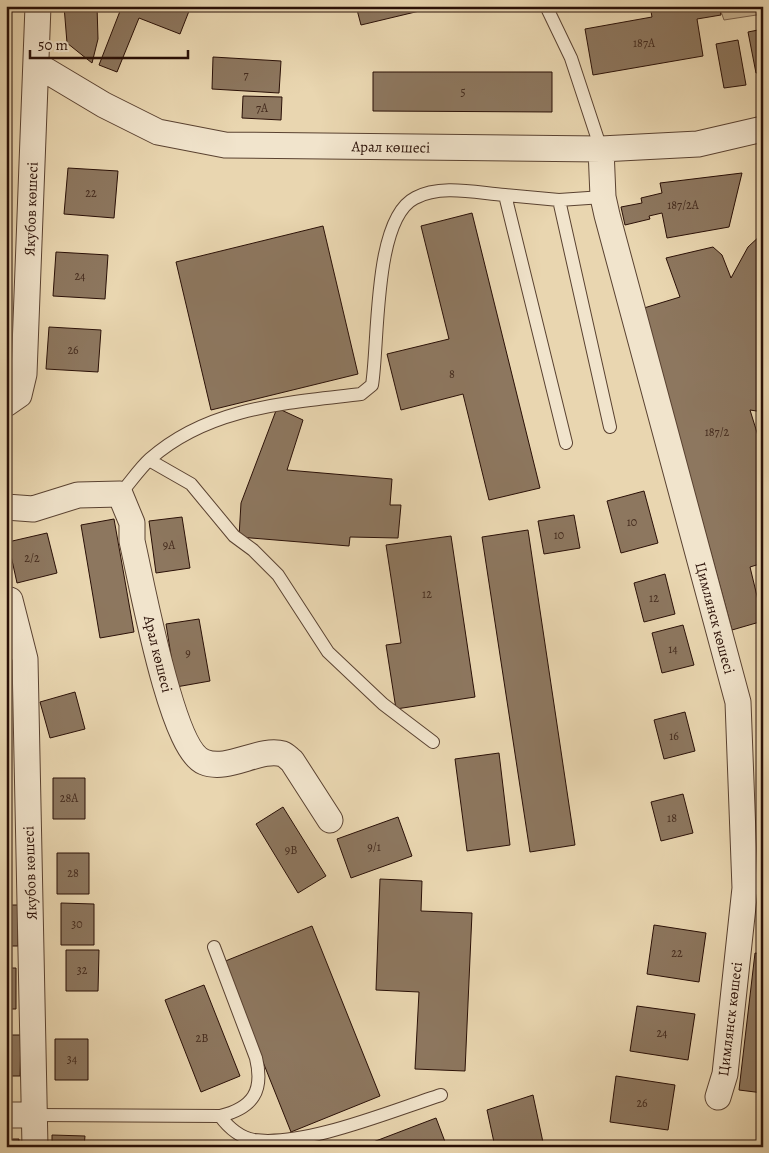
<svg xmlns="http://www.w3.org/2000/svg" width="769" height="1153" font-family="Alegreya,serif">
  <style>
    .green { fill: #c9b493; stroke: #7a624d }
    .building { fill: #8d775f; stroke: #2a1007 }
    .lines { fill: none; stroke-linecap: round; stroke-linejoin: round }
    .service-casing { stroke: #5a4231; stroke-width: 14 }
    .minor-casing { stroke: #5a4231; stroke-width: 27 }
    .service { stroke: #f1e4cc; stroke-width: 12 }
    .minor { stroke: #f1e4cc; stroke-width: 25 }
    .labels { text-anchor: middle; stroke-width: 5; stroke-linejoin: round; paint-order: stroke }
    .number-label { font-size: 12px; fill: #432a1d }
    .street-label { font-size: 15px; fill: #2a1007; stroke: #f1e4cc }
  </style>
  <rect width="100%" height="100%" fill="#e9d6b0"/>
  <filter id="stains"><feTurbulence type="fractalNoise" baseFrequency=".004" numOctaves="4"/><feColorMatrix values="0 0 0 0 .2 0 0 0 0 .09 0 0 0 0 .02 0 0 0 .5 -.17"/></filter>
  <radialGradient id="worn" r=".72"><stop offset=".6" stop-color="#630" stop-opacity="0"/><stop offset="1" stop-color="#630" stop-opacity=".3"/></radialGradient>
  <path class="green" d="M719 6H763V14L724 20Z"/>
  <path class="building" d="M64 6H97L98 39 92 63 67 43Z
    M122 6H191L180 34 139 18 117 72 99 65Z
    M356 6H432V8L361 25Z
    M650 6H719L721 15 697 19 703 56 593 75 585 29 652 17Z
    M763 29V72L756 73 748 32Z
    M738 40 746 85 724 88 716 44Z
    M213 57 281 61 279 93 212 89Z
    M373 72H552V112L373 111Z
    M243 96 282 97 281 120 242 118Z
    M68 168 118 171 114 218 64 214Z
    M742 173 729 227 667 238 662 213 649 216 650 219 625 225 621 207 642 203 641 198 662 193 660 183Z
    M472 213 540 488 489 500 463 394 401 410 387 354 449 339 421 226Z
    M323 226 358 374 211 410 176 262Z
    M763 233V412L750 410 763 452V520L759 521 763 536V563L750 567 763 621 732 630 644 308 680 297 666 258 713 247 722 255 731 278 748 247Z
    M56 252 108 255 105 299 53 296Z
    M49 327 101 330 98 372 46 369Z
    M277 408 303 420 287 470 392 479 390 505H401L398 538 350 537 349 546 239 537 241 503Z
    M644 491 658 543 621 553 607 501Z
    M574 515 580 548 544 554 538 521Z
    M182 517 190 568 156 573 149 521Z
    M114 519 134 632 100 638 81 525Z
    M528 530 575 845 530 852 482 537Z
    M47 533 57 573 17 583 8 542Z
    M451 536 475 697 396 709 386 645 401 643 386 545Z
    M665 574 675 614 644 622 634 583Z
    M199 619 210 681 176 687 166 624Z
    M683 625 694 665 662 673 652 633Z
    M75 692 85 729 50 738 40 702Z
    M685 712 695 751 664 759 654 720Z
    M499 753 510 845 467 851 455 759Z
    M53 778H85V819H53Z
    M683 794 693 833 661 841 651 802Z
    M283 807 326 876 298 893 256 824Z
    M398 817 412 856 351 878 337 839Z
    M57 853H89V894H57Z
    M380 879 422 881 421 911 472 913 465 1071 415 1069 419 992 376 990Z
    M61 903 94 904V945H61Z
    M6 905H18V946H6Z
    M654 925 706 933 699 982 647 974Z
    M312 926 380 1096 291 1132 223 962Z
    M66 950H99L98 991H66Z
    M755 953 763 954V1093L739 1090Z
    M6 968H16V1009H6Z
    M204 985 240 1076 201 1092 165 1000Z
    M637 1006 695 1014 688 1060 630 1051Z
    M6 1035H21L20 1076H6Z
    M55 1039H88V1080H55Z
    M616 1076 675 1085 668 1130 610 1122Z
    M533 1095 544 1147H495L487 1110Z
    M436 1118 447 1147H360Z
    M52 1135 85 1136 84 1147H52Z
    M6 1139H19V1147H6Z"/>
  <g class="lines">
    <defs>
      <path id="service" d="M546 6 571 58 601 149
        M559 200 610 427
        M566 443 505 195 559 200 603 197
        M149 460 191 484 234 536 253 550 278 575 328 652 383 704 433 742
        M120 494C130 483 139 469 150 459 209 407 286 403 361 394L372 385C379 343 373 219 415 198 441 184 477 193 505 195
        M34 1115 220 1116C253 1108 264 1091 256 1058L214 947
        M220 1116C228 1127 239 1137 254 1140 305 1147 391 1111 441 1095"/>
      <path id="minor" d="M37 65 104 105 158 132 225 145 601 149 698 144 763 129
        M601 149 603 197 607 215 738 702 745 888 725 1074 718 1097
        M6 404 19 395 24 374 38 6
        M6 507 33 509 78 495 120 494 132 523V541C141 579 171 749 204 762 228 772 260 747 283 754 286 755 289 759 292 761L330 820
        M10 600 25 659 35 1147
        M6 1115H34"/>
    </defs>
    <use href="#service" class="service-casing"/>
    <use href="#minor" class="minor-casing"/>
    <use href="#service" class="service"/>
    <use href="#minor" class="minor"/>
  </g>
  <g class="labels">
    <g class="number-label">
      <text x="644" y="47">187А</text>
      <text x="246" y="79">7</text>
      <text x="463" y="96">5</text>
      <text x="262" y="112">7А</text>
      <text x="91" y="197">22</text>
      <text x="683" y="209">187/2А</text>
      <text x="80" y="280">24</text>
      <text x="73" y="354">26</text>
      <text x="452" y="378">8</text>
      <text x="717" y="436">187/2</text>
      <text x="632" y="526">10</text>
      <text x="559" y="539">10</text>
      <text x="169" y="549">9А</text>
      <text x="32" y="562">2/2</text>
      <text x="427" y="598">12</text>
      <text x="654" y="602">12</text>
      <text x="673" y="653">14</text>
      <text x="188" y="657">9</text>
      <text x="674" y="740">16</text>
      <text x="69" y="802">28А</text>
      <text x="672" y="822">18</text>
      <text x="374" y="851">9/1</text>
      <text x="291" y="854">9В</text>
      <text x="73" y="877">28</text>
      <text x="77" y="928">30</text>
      <text x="677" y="957">22</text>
      <text x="82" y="974">32</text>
      <text x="662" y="1037">24</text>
      <text x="202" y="1042">2В</text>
      <text x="72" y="1063">34</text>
      <text x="642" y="1107">26</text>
    </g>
    <g class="street-label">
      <text transform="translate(391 147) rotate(1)" y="5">Арал көшесі</text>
      <text transform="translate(31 209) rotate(-88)" y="5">Якубов көшесі</text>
      <text transform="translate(715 618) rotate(75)" y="5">Цимлянск көшесі</text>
      <text transform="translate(158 654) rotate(76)" y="5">Арал көшесі</text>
      <text transform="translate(30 873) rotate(-92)" y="5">Якубов көшесі</text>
      <text transform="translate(730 1019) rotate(-83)" y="5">Цимлянск көшесі</text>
    </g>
  </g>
  <rect width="769" height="1153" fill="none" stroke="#e9d6b0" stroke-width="25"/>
  <rect x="8" y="8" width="754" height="1138" fill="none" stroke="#2a1007" stroke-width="2.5"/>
  <rect x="12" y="12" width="744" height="1128" fill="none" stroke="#2a1007"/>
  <path d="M30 50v8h158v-8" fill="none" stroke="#2a1007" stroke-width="2.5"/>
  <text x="38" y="50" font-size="15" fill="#2a1007" stroke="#f1e4cc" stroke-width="4" paint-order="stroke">50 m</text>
  <rect width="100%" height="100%" filter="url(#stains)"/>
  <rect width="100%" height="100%" fill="url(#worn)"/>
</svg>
